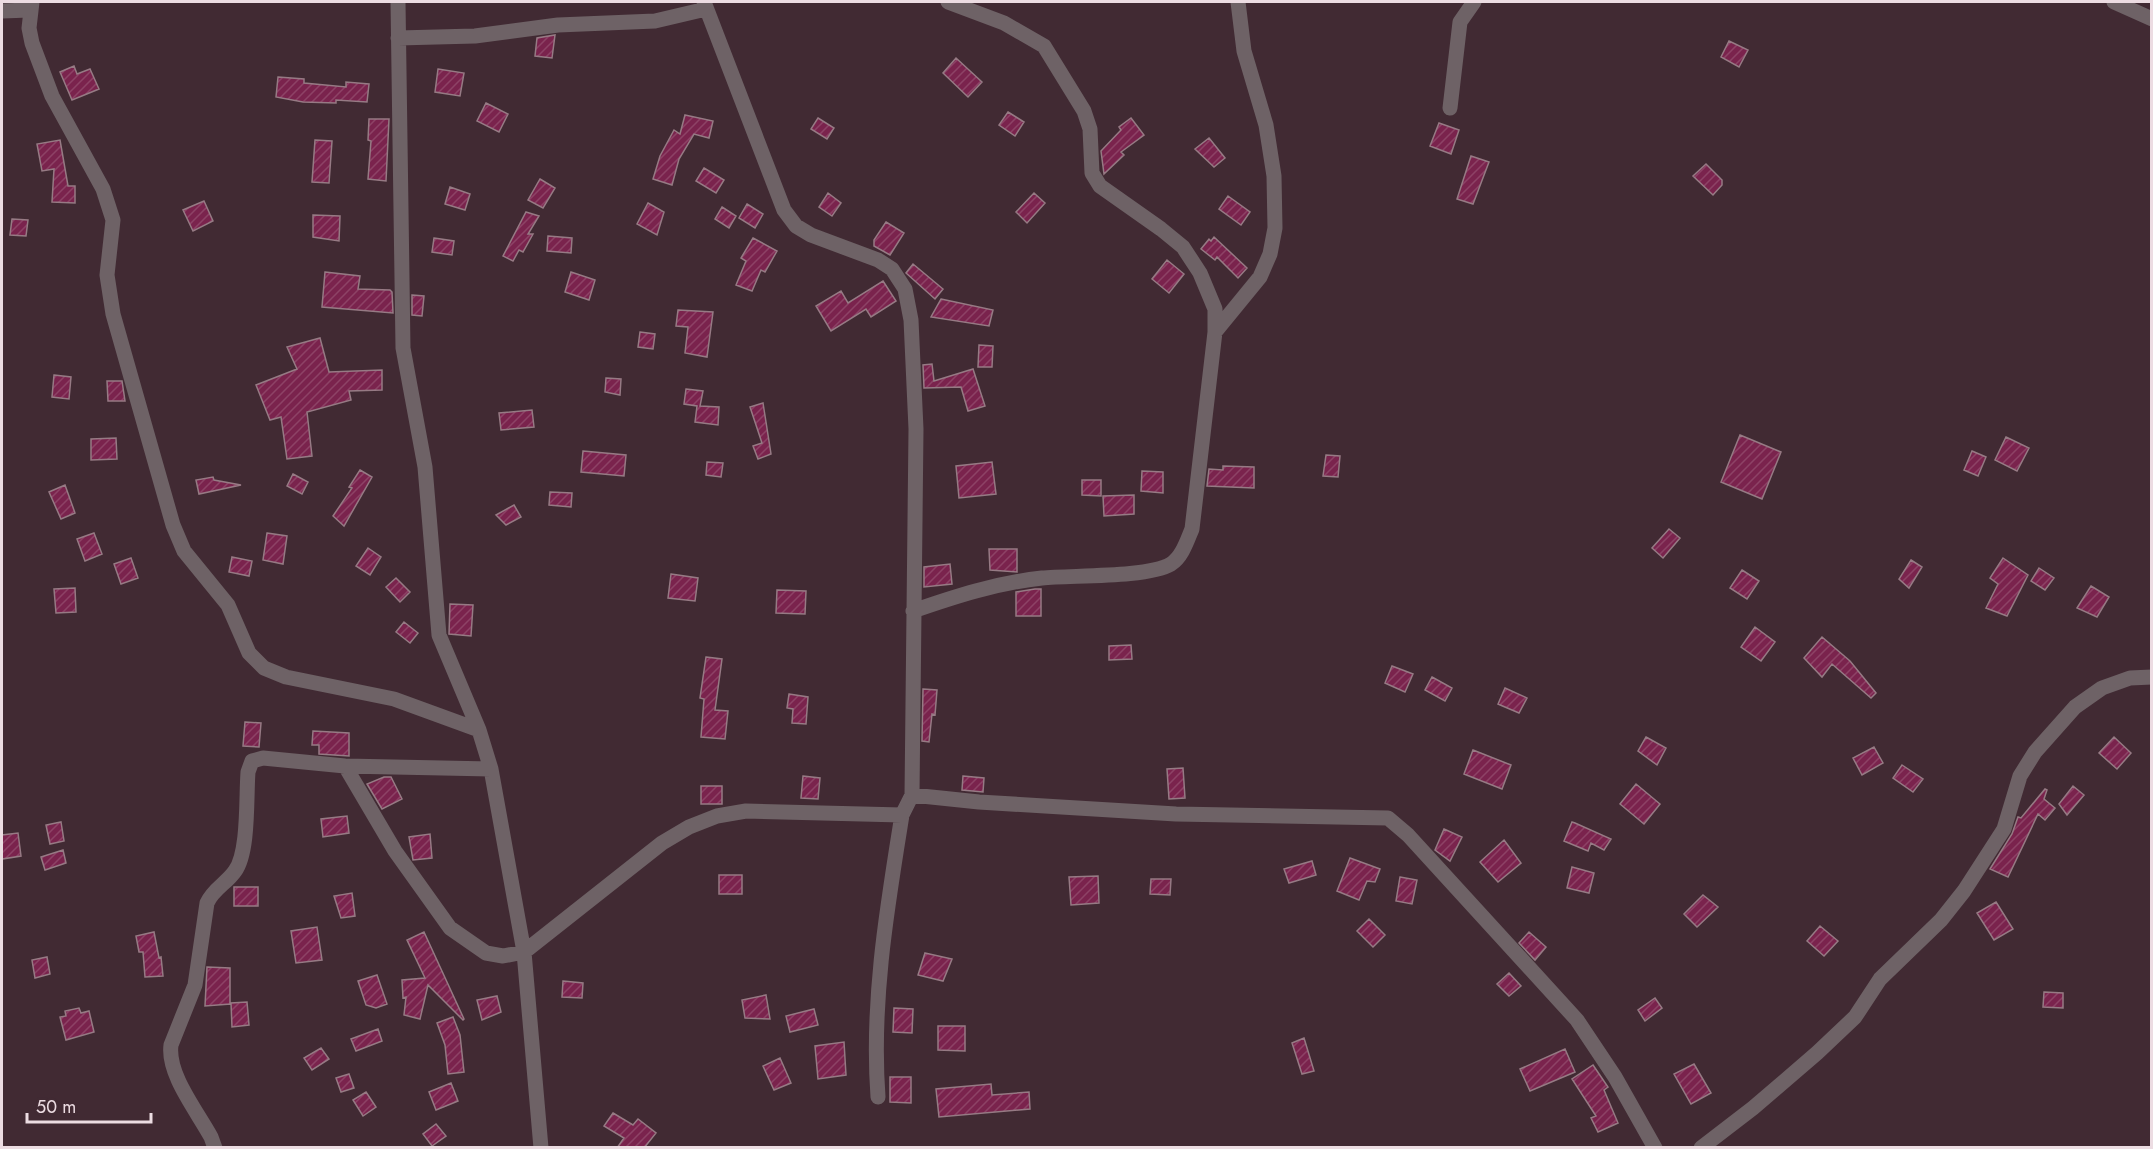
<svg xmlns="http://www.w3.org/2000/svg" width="2153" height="1149" font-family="Jost,sans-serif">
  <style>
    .building { fill: url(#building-hatch); stroke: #967a84; stroke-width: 1.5 }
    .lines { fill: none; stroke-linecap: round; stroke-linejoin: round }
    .minor { stroke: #6e6266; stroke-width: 15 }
  </style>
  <defs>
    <pattern id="building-hatch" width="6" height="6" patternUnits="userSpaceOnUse" patternTransform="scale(1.5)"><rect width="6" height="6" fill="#7a234d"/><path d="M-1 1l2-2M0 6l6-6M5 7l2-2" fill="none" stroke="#8d4266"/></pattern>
  </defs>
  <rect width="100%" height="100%" fill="#412a33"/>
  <path class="building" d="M555 35 552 58 535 56 537 38Z
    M1729 41 1748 50 1739 67 1721 57Z
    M956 58 982 82 968 97 943 73Z
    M74 66 77 74 90 69 99 89 72 100 60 72Z
    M438 69 464 73 460 96 435 92Z
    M278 77 304 79V83L346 87V82L369 84 367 102 336 100V103L303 102 276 97Z
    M486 103 508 114 499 132 477 121Z
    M1008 112 1024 122 1015 136 999 125Z
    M685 115 713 121 709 138 694 134 679 159 672 185 653 179 660 156 674 130 680 134Z
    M818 118 834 128 827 139 811 129Z
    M1131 118 1144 135 1121 152 1124 155 1104 174 1101 151 1121 130 1119 127Z
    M369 119H389L386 181 368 179 371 141 368 140Z
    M1439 123 1459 130 1451 154 1430 146Z
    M1209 138 1225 158 1214 167 1195 149Z
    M60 140 68 186H75V203L52 202 54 169 42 171 37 144Z
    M315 140 332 141 329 183 312 182Z
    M1471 156 1489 162 1473 204 1457 199Z
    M1706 164 1722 180V185L1713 195 1693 176Z
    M704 168 724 180 716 193 696 181Z
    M540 179 555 188 543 208 528 200Z
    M450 187 470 194 465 210 445 204Z
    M828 193 841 203 832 216 819 207Z
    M1034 193 1045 203 1027 223 1016 212Z
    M1228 196 1250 212 1241 225 1219 209Z
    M204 201 213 221 193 231 183 210Z
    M648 203 664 212 657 235 637 224Z
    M747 204 763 214 755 228 739 218Z
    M722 207 736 216 729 228 715 219Z
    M526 212 539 216 528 234H533L523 252 519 250 513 261 503 256Z
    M313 215 340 216 339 241 313 237Z
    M12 219 28 220 26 236 10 235Z
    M886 222 904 233 890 255 874 246V240Z
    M548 236 572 238 571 253 547 251Z
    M1214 237 1247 268 1238 278 1217 257 1215 260 1201 249 1209 239 1211 241Z
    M434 238 454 241 452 255 432 252Z
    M753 238 777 251 765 272 761 270 752 291 736 285 746 261 741 258Z
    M1167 260 1184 274 1169 293 1152 279Z
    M913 264 943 289 935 299 906 273Z
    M325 272 360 276 358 289 390 290 392 292 393 313 322 307Z
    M571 272 595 280 589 300 565 292Z
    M883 281 896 301 871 317 866 309 831 331 816 306 841 291 848 303Z
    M412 295 424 296 422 316 412 315Z
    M941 299 993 310 989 326 931 317Z
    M678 310 713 312 707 357 685 353 688 327 676 326Z
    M640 332 655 334 653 349 638 347Z
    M320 338 329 372 382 370V390L349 391 351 400 307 412 312 456 287 459 281 417 270 420 256 385 297 369 287 347Z
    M979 345 993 346 992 367H978Z
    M932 364 934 381 973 369 985 406 968 411 961 387 924 388 923 365Z
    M54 375 71 377 69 399 52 397Z
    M606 378 621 379 620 395 605 392Z
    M107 381H122L125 401H108Z
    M686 389 703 391 700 406 719 407 718 425 695 422 697 406 684 404Z
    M763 403 771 454 758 459 753 446 762 443 750 407Z
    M532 410 534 427 501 430 499 413Z
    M1740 435 1781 452 1762 499 1721 482Z
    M2006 437 2029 448 2017 471 1995 460Z
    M116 438 117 459 91 460V439Z
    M583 451 626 455 624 476 581 472Z
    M1972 451 1986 457 1978 476 1964 470Z
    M1326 455 1340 456 1338 477 1323 476Z
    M707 462 723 463 721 477 706 475Z
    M992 462 996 494 959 498 956 466Z
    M1223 466 1254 467V488L1207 486 1209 469 1223 470Z
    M360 470 372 477 344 526 333 516 352 488 349 487Z
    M1142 471 1163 472V493L1141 491Z
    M293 474 308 482 302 494 287 486Z
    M213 477 214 480 241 485 199 494 196 480Z
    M1082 480H1101V496L1082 495Z
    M65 485 75 513 61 519 49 492Z
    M550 492 572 493 571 507 549 505Z
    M1134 495V514L1104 516 1103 496Z
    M514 505 521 517 506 525 496 515Z
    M1669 529 1680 538 1663 558 1652 548Z
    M94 533 102 554 85 561 77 539Z
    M267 533 287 536 283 564 263 560Z
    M368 548 381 557 370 575 356 566Z
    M989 549H1017V572L990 570Z
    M232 557 252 561 249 576 229 572Z
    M131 558 138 578 121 584 114 564Z
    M2003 558 2028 575 2007 616 1986 608 1998 584 1990 578Z
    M1911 560 1922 567 1909 588 1899 579Z
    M950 564 952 584 924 587V567Z
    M2039 568 2054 578 2045 590 2031 581Z
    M1742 570 1759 581 1747 599 1730 588Z
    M671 574 698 578 695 601 668 598Z
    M396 578 410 592 400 602 386 587Z
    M2091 586 2109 597 2097 617 2077 608Z
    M75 588 76 612 56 613 54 589Z
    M1035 589H1041V616H1016V592Z
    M777 590 806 591 805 614 776 613Z
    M450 604 473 605 471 636 449 634Z
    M404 622 418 633 410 643 396 632Z
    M1755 627 1775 642 1761 661 1741 647Z
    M1822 637 1850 661 1876 693 1871 698 1832 664 1822 677 1804 658Z
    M1131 645 1132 659 1109 660V646Z
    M706 657 722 659 715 710 728 711 725 739 701 737 704 699 700 698Z
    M1392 666 1413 674 1405 692 1385 683Z
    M1432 677 1452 688 1445 701 1425 690Z
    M1505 688 1527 698 1519 713 1498 704Z
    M923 689 937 690 935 715 932 714 929 742 922 741Z
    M789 694 808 697 806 724 792 723 793 709 787 708Z
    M245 722 261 723 259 747 243 746Z
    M313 731 349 733V756L319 754V745H312Z
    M1646 737 1666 748 1657 765 1638 751Z
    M2114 737 2131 753 2117 769 2099 753Z
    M1874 747 1883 763 1862 775 1853 758Z
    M1473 750 1511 765 1502 789 1464 774Z
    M1902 765 1923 779 1913 792 1893 778Z
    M1183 768 1185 798 1169 799 1167 769Z
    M803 776 820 778 818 799 801 798Z
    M963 776 984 778 983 792 962 790Z
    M384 777H391L402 799 382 809 367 784Z
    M1636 784 1660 804 1644 824 1620 804Z
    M701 786H722V804H701Z
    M2073 786 2084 795 2067 815 2059 804Z
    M2045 789 2047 790 2044 799 2055 808 2045 820 2038 814 2008 877 1990 869 2012 834 2018 817 2021 818Z
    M347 816 349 833 323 837 321 819Z
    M61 822 64 841 50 844 46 825Z
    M1572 822 1575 823 1611 839 1604 850 1591 843 1588 851 1564 841Z
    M1444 829 1462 837 1450 861 1435 850Z
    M18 833 21 856 2 859V835Z
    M430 834 432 858 413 860 409 837Z
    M1504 840 1521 863 1498 882 1480 862Z
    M63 850 66 863 45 870 41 857Z
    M1350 858 1380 869 1375 882 1367 881 1359 900 1337 891Z
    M1312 861 1316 875 1289 883 1284 869Z
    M1572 867 1594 873 1589 893 1567 888Z
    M719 875H742V894H719Z
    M1098 876 1099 903 1071 905 1069 877Z
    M1400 877 1417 880 1412 904 1396 901Z
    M1151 879H1171L1170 895 1150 894Z
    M234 887H258V906H234Z
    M352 893 355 916 341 918 334 896Z
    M1703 895 1718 907 1697 927 1684 914Z
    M1996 902 2013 929 1994 940 1977 913Z
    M1369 919 1385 935 1373 947 1357 931Z
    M1820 926 1838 941 1824 956 1807 941Z
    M317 927 322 960 296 963 291 931Z
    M154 932 159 958 161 957 163 976 145 977 143 952H139L136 936Z
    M424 932 464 1019 463 1020 428 985 420 1019 404 1015 406 997 403 998 402 980 425 978 407 940Z
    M1529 932 1546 947 1535 960 1519 943Z
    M925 953 952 959 943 981 918 975Z
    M47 957 50 974 35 978 32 960Z
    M207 967 230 968V1004L205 1006Z
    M1509 973 1521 986 1509 996 1497 984Z
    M377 975 387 1004 376 1008 366 1005 358 981Z
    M563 981 583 983 582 998 562 997Z
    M2044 992 2063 993V1008L2043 1007Z
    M766 995 770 1019 745 1018 742 1000Z
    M497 996 501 1012 482 1020 477 1000Z
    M1655 998 1662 1008 1645 1021 1638 1010Z
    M247 1002 249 1025 232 1027 231 1003Z
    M79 1008 81 1013 89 1011 94 1032 66 1040 60 1017 66 1016 65 1011Z
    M894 1008 913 1009 912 1033 893 1032Z
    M814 1009 818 1025 790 1032 786 1016Z
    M453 1017 460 1035 464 1072 448 1074 445 1045 437 1023Z
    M938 1026H965V1051L938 1050Z
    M378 1029 382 1041 356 1051 351 1039Z
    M1304 1038 1314 1071 1302 1074 1292 1043Z
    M844 1042 846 1075 818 1079 815 1046Z
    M321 1048 329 1059 312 1070 304 1058Z
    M1565 1049 1575 1072 1530 1091 1520 1069Z
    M780 1058 791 1083 774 1090 763 1066Z
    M1694 1064 1711 1093 1691 1104 1674 1074Z
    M1593 1065 1608 1087 1604 1090 1618 1123 1598 1132 1591 1118 1596 1116 1572 1079Z
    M349 1074 354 1088 341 1092 336 1078Z
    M890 1077H911V1103L890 1102Z
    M451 1083 458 1101 436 1110 429 1092Z
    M991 1084 992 1095 1029 1092 1030 1109 939 1117 936 1089Z
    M366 1092 376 1107 363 1116 353 1100Z
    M613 1113 633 1125 638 1119 656 1133 644 1148H617L624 1138 604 1126Z
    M436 1124 446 1136 432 1146 423 1134Z"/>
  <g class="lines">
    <path class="minor" d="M32 2 29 28 32 43 52 96 103 189 113 220 107 275 113 314 173 525 184 551 228 605 249 653 264 668 286 677 394 699 479 730
      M398 2 403 348 425 467 439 635 479 730 491 769 524 952 541 1148
      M704 2 784 210 796 226 811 235 878 260 892 269 905 289 911 320 916 429 912 795 902 815C887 908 871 1002 878 1097
      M2114 2 2152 19
      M2 11 29 10
      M398 38 475 36 558 25 655 21 706 9
      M1450 108 1460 22 1474 2
      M1215 332 1260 277 1270 254 1275 228 1274 176 1266 125 1244 51 1238 2
      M913 611C956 596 997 583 1042 578 1073 575 1147 578 1171 564 1182 557 1187 541 1192 529L1215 332V309L1200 273 1183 247 1161 229 1100 186 1092 173 1090 129 1084 111 1044 46 1004 23 948 2
      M345 766 395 851 450 928 486 953 503 956 524 952 662 843 689 827 717 816 746 811 902 815
      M912 795 979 802 1176 814 1388 818 1408 835 1577 1020 1615 1077 1655 1148
      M215 1148 211 1137C197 1111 167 1074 171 1045L195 985 207 903C213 889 227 883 235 871 249 852 246 797 248 772L252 761 263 758 345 766 491 769
      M1701 1148 1753 1108 1817 1053 1855 1017 1880 979 1941 920 1964 891 2004 829 2020 776 2035 752 2075 707 2102 688 2130 678 2152 677"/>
  </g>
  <rect width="2153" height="1149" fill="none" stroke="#ecdce2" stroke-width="6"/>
  <path d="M27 1113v9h124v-9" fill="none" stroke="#ecdce2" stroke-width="3"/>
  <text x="36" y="1113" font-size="18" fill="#ecdce2" stroke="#412a33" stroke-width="4.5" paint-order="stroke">50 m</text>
</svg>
